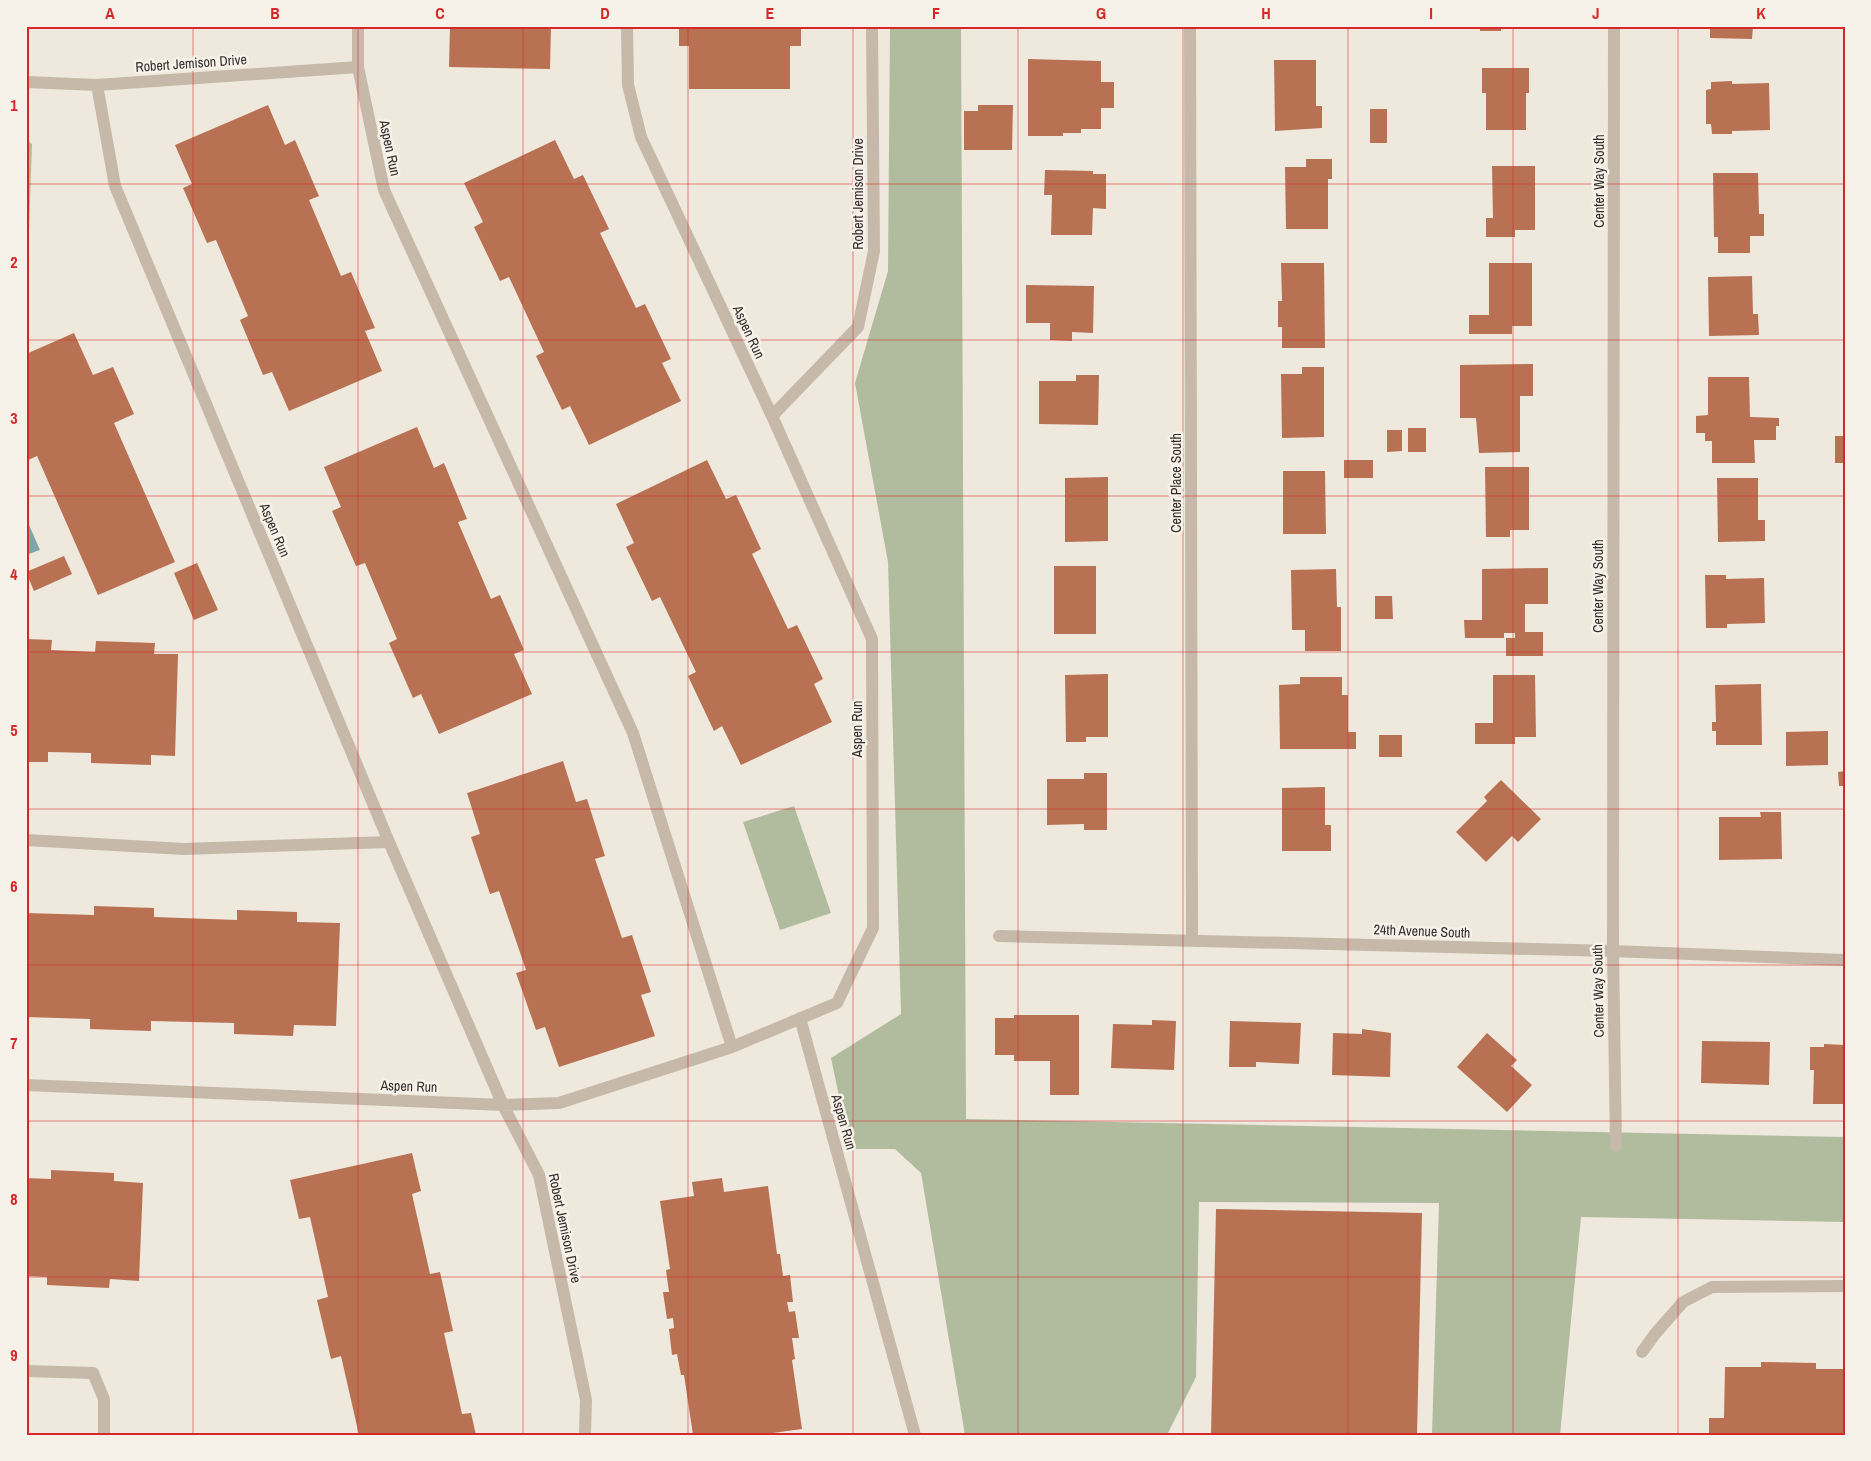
<svg xmlns="http://www.w3.org/2000/svg" width="1871" height="1461" font-family="'Archivo Narrow',sans-serif">
  <style>
    .green { fill: #b1bc9f }
    .water { fill: #7fa4a9 }
    .building { fill: #b87153 }
    .lines { fill: none; stroke-linecap: round; stroke-linejoin: round }
    .lane { stroke: #c6b9aa; stroke-width: 12 }
    .street { stroke: #c6b9aa; stroke-width: 12 }
    .grid { fill: none; stroke: #d62828; stroke-width: 1; stroke-opacity: 0.55 }
    .labels { text-anchor: middle; stroke-width: 5; stroke-linejoin: round; paint-order: stroke }
    .street-label { font-size: 14px; fill: #342d29; stroke: #f7f2e9 }
    .neatline { fill: none; stroke: #d62828; stroke-width: 2 }
    .grid-label { font-size: 16px; text-anchor: middle; font-weight: bold; fill: #d62828 }
  </style>
  <rect width="100%" height="100%" fill="#efe8dd"/>
  <path class="green" d="M890 26H961L966 1119 1845 1137V1222L1581 1217 1560 1435H1432L1439 1203 1199 1202 1196 1377 1167 1435H965L921 1173 895 1149H850L831 1058 901 1014 888 562 855 383 888 271Z
    M26 139 32 144 26 315Z
    M794 806 831 913 780 930 743 822Z"/>
  <path class="water" d="M26 518 40 550 26 555Z"/>
  <path class="building" d="M450 26H551L550 69 449 67Z
    M679 26H801V46H790V89H689V46H679Z
    M1480 26H1501V31H1480Z
    M1710 26H1753L1752 39 1710 38Z
    M1028 59 1101 61V82H1114V108H1101V129H1081V133H1063V136H1028Z
    M1274 60H1316V106H1322V128L1275 131Z
    M1482 68H1529V93H1526V130H1486V93H1482Z
    M1732 81V84L1769 83 1770 130 1732 131V134H1712L1711 124H1706V90L1711 89V82Z
    M268 105 285 145 295 140 319 196 309 200 341 276 351 272 375 328 365 331 382 371 289 411 272 372 263 375 240 320 248 316 216 240 207 243 183 188 192 184 175 145Z
    M978 105H1013L1012 150H964V111H978Z
    M1370 109H1387V143H1370Z
    M555 140 574 179 583 175 609 229 600 233 636 308 645 304 671 359 662 363 681 401 589 445 570 406 562 410 536 356 544 352 509 277 500 281 474 227 483 222 464 183Z
    M1306 159H1332V179H1328V229H1286L1285 167H1306Z
    M1492 166H1535V230H1515V237H1486V218H1493Z
    M1045 170 1093 171V174H1106V209L1093 208 1092 235H1051L1052 195H1044Z
    M1713 173H1758L1759 214H1764V236H1750V253H1718V237H1714Z
    M1281 263H1324L1325 348H1282V327H1278V301H1282Z
    M1489 263H1532V326H1512V334H1469V315H1489Z
    M1752 276 1753 314H1758L1759 335 1709 336 1708 277Z
    M1026 285 1094 286 1093 333 1072 332V341L1050 340V323H1026Z
    M74 333 93 375 113 367 134 414 114 423 175 562 98 595 37 456 26 461V354Z
    M1533 364V396H1520V452L1479 453 1476 418H1460V365Z
    M1302 367H1324V437L1282 438 1281 374H1302Z
    M1076 375H1099L1098 425 1039 424V381H1076Z
    M1708 377H1749L1750 417 1779 418V426H1776V440H1754L1755 463H1712V441H1705V433H1696V416L1708 415Z
    M417 427 434 468 444 463 467 519 458 522 491 599 500 595 524 650 514 654 532 694 439 734 421 694 413 698 389 643 397 639 365 563 356 566 332 511 341 507 324 467Z
    M1408 428H1426V452H1408Z
    M1387 430H1402V451L1387 452Z
    M1835 436H1845V463H1835Z
    M707 460 726 499 736 495 761 549 752 554 788 629 797 625 823 679 814 684 832 722 741 765 722 726 714 731 688 676 696 672 660 597 652 601 626 547 634 543 616 504Z
    M1344 460H1373V478H1344Z
    M1485 467H1529V530H1510V537H1486Z
    M1283 471H1325L1326 534H1283Z
    M1108 477V541L1065 542V478Z
    M1717 478H1758V520H1765V541L1718 542Z
    M64 556 72 574 34 591 26 572Z
    M197 563 218 610 194 620 174 573Z
    M1054 566H1096V634H1054Z
    M1548 568V604H1525V632H1543V656H1506V638H1515V633H1504V638H1465L1464 620H1482V569Z
    M1336 569 1337 607H1341V651H1305V630H1292L1291 570Z
    M1705 575H1726V579L1764 578 1765 623 1727 624V628H1706Z
    M1375 596H1392L1393 619H1375Z
    M26 639 52 640 51 650 95 652 96 641 155 643 154 654H178L175 756 151 755V765L91 763V753L48 752V762H26Z
    M1108 674V737H1086V742H1066L1065 675Z
    M1493 675H1535L1536 737H1515V744H1475V723H1493Z
    M1300 677H1342V695H1348V732H1356V749H1280L1279 685 1300 684Z
    M1761 684 1762 745H1716V731H1712V722H1716L1715 685Z
    M1828 731V765L1786 766V732Z
    M1379 735H1402V757H1379Z
    M563 761 576 802 587 799 605 856 595 859 622 938 632 935 651 992 641 995 655 1036 559 1067 545 1027 536 1030 516 973 526 970 499 891 490 894 471 837 480 834 467 793Z
    M1845 771V786H1839L1838 772Z
    M1084 773H1107V830H1084V824L1047 825V779H1084Z
    M1501 780 1541 819 1518 842 1512 836 1486 862 1456 832 1487 801 1484 797Z
    M1325 787V825H1331V851H1282V788Z
    M1760 812H1781L1782 859 1719 860V817H1761Z
    M94 906 154 908V917L237 920V910L297 912V922L340 923 336 1026 294 1025 293 1036 234 1034V1023L151 1021V1031L90 1029V1019L26 1017V913L94 915Z
    M1014 1015H1079V1095H1050V1061H1014V1055H995V1018H1014Z
    M1152 1020 1176 1021 1174 1070 1111 1068 1113 1024 1152 1025Z
    M1230 1021 1301 1023 1299 1064 1256 1062V1067H1229Z
    M1362 1029 1391 1033 1390 1077 1332 1075 1333 1033 1362 1034Z
    M1487 1033 1517 1060 1511 1066 1532 1085 1507 1112 1457 1067Z
    M1702 1041 1770 1042 1769 1085 1701 1083Z
    M1824 1044 1845 1045V1104H1813L1814 1070H1810V1047H1824Z
    M412 1153 421 1191 412 1194 430 1274 440 1272 453 1331 444 1333 462 1414 471 1413 476 1435H359L341 1356 331 1359 317 1300 328 1297 310 1217 299 1219 290 1180Z
    M51 1170 114 1173V1181L143 1183 139 1281 110 1279 109 1288 47 1285V1277L26 1276V1178L51 1179Z
    M722 1178 724 1192 768 1186 777 1254H780L783 1276 790 1275 793 1302H787L789 1312 795 1311 799 1338H792L795 1359 792 1360 802 1429 759 1435H693L684 1375H681L677 1354 672 1355 669 1329 674 1328 673 1318 667 1319 663 1292H669L666 1270 670 1269 660 1201 694 1196 692 1182Z
    M1216 1209 1422 1213 1417 1435H1211Z
    M1761 1362 1816 1363V1369H1845V1435H1709V1418H1724L1725 1367H1761Z"/>
  <g class="lines">
    <path class="lane" d="M358 26V67L384 190 633 733 732 1047
      M26 82 97 85 358 67
      M97 85 115 186 389 842 503 1105 539 1175 586 1400 585 1435
      M772 416 858 327 874 251 872 26
      M26 840 184 849 389 842
      M800 1018 915 1435
      M26 1085 503 1105 559 1103 732 1047 837 1003 873 928 872 639 772 416 641 137 628 85 627 26
      M1642 1352 1655 1334 1683 1302 1712 1287 1845 1286
      M26 1371 93 1373 104 1399V1435"/>
    <path class="street" d="M1190 26 1192 940
      M1614 26 1613 951 1616 1146
      M999 936 1613 951 1845 960"/>
  </g>
  <path class="grid" d="M193 26V1435M358 26V1435M523 26V1435M688 26V1435M853 26V1435M1018 26V1435M1183 26V1435M1348 26V1435M1513 26V1435M1678 26V1435M26 184H1845M26 340H1845M26 496H1845M26 652H1845M26 809H1845M26 965H1845M26 1121H1845M26 1277H1845"/>
  <g class="labels">
    <g class="street-label">
      <text transform="translate(191 63) rotate(-4)" y="5">Robert Jemison Drive</text>
      <text transform="translate(390 148) rotate(78)" y="5">Aspen Run</text>
      <text transform="translate(1599 181) rotate(-90)" y="5">Center Way South</text>
      <text transform="translate(858 194) rotate(-90)" y="5">Robert Jemison Drive</text>
      <text transform="translate(749 332) rotate(65)" y="5">Aspen Run</text>
      <text transform="translate(1176 483) rotate(-90)" y="5">Center Place South</text>
      <text transform="translate(275 530) rotate(67)" y="5">Aspen Run</text>
      <text transform="translate(1598 586) rotate(-90)" y="5">Center Way South</text>
      <text transform="translate(857 729) rotate(-90)" y="5">Aspen Run</text>
      <text transform="translate(1422 931) rotate(2)" y="5">24th Avenue South</text>
      <text transform="translate(1598 991) rotate(-91)" y="5">Center Way South</text>
      <text transform="translate(409 1086) rotate(2)" y="5">Aspen Run</text>
      <text transform="translate(844 1122) rotate(74)" y="5">Aspen Run</text>
      <text transform="translate(565 1228) rotate(78)" y="5">Robert Jemison Drive</text>
    </g>
  </g>
  <rect width="1871" height="1461" fill="none" stroke="#f7f2e9" stroke-width="55"/>
  <rect x="28" y="28" width="1816" height="1406" class="neatline"/>
  <g class="grid-label">
    <text x="110" y="19">A</text>
    <text x="275" y="19">B</text>
    <text x="440" y="19">C</text>
    <text x="605" y="19">D</text>
    <text x="770" y="19">E</text>
    <text x="936" y="19">F</text>
    <text x="1101" y="19">G</text>
    <text x="1266" y="19">H</text>
    <text x="1431" y="19">I</text>
    <text x="1596" y="19">J</text>
    <text x="1761" y="19">K</text>
    <text x="14" y="111">1</text>
    <text x="14" y="268">2</text>
    <text x="14" y="424">3</text>
    <text x="14" y="580">4</text>
    <text x="14" y="736">5</text>
    <text x="14" y="892">6</text>
    <text x="14" y="1049">7</text>
    <text x="14" y="1205">8</text>
    <text x="14" y="1361">9</text>
  </g>
</svg>
